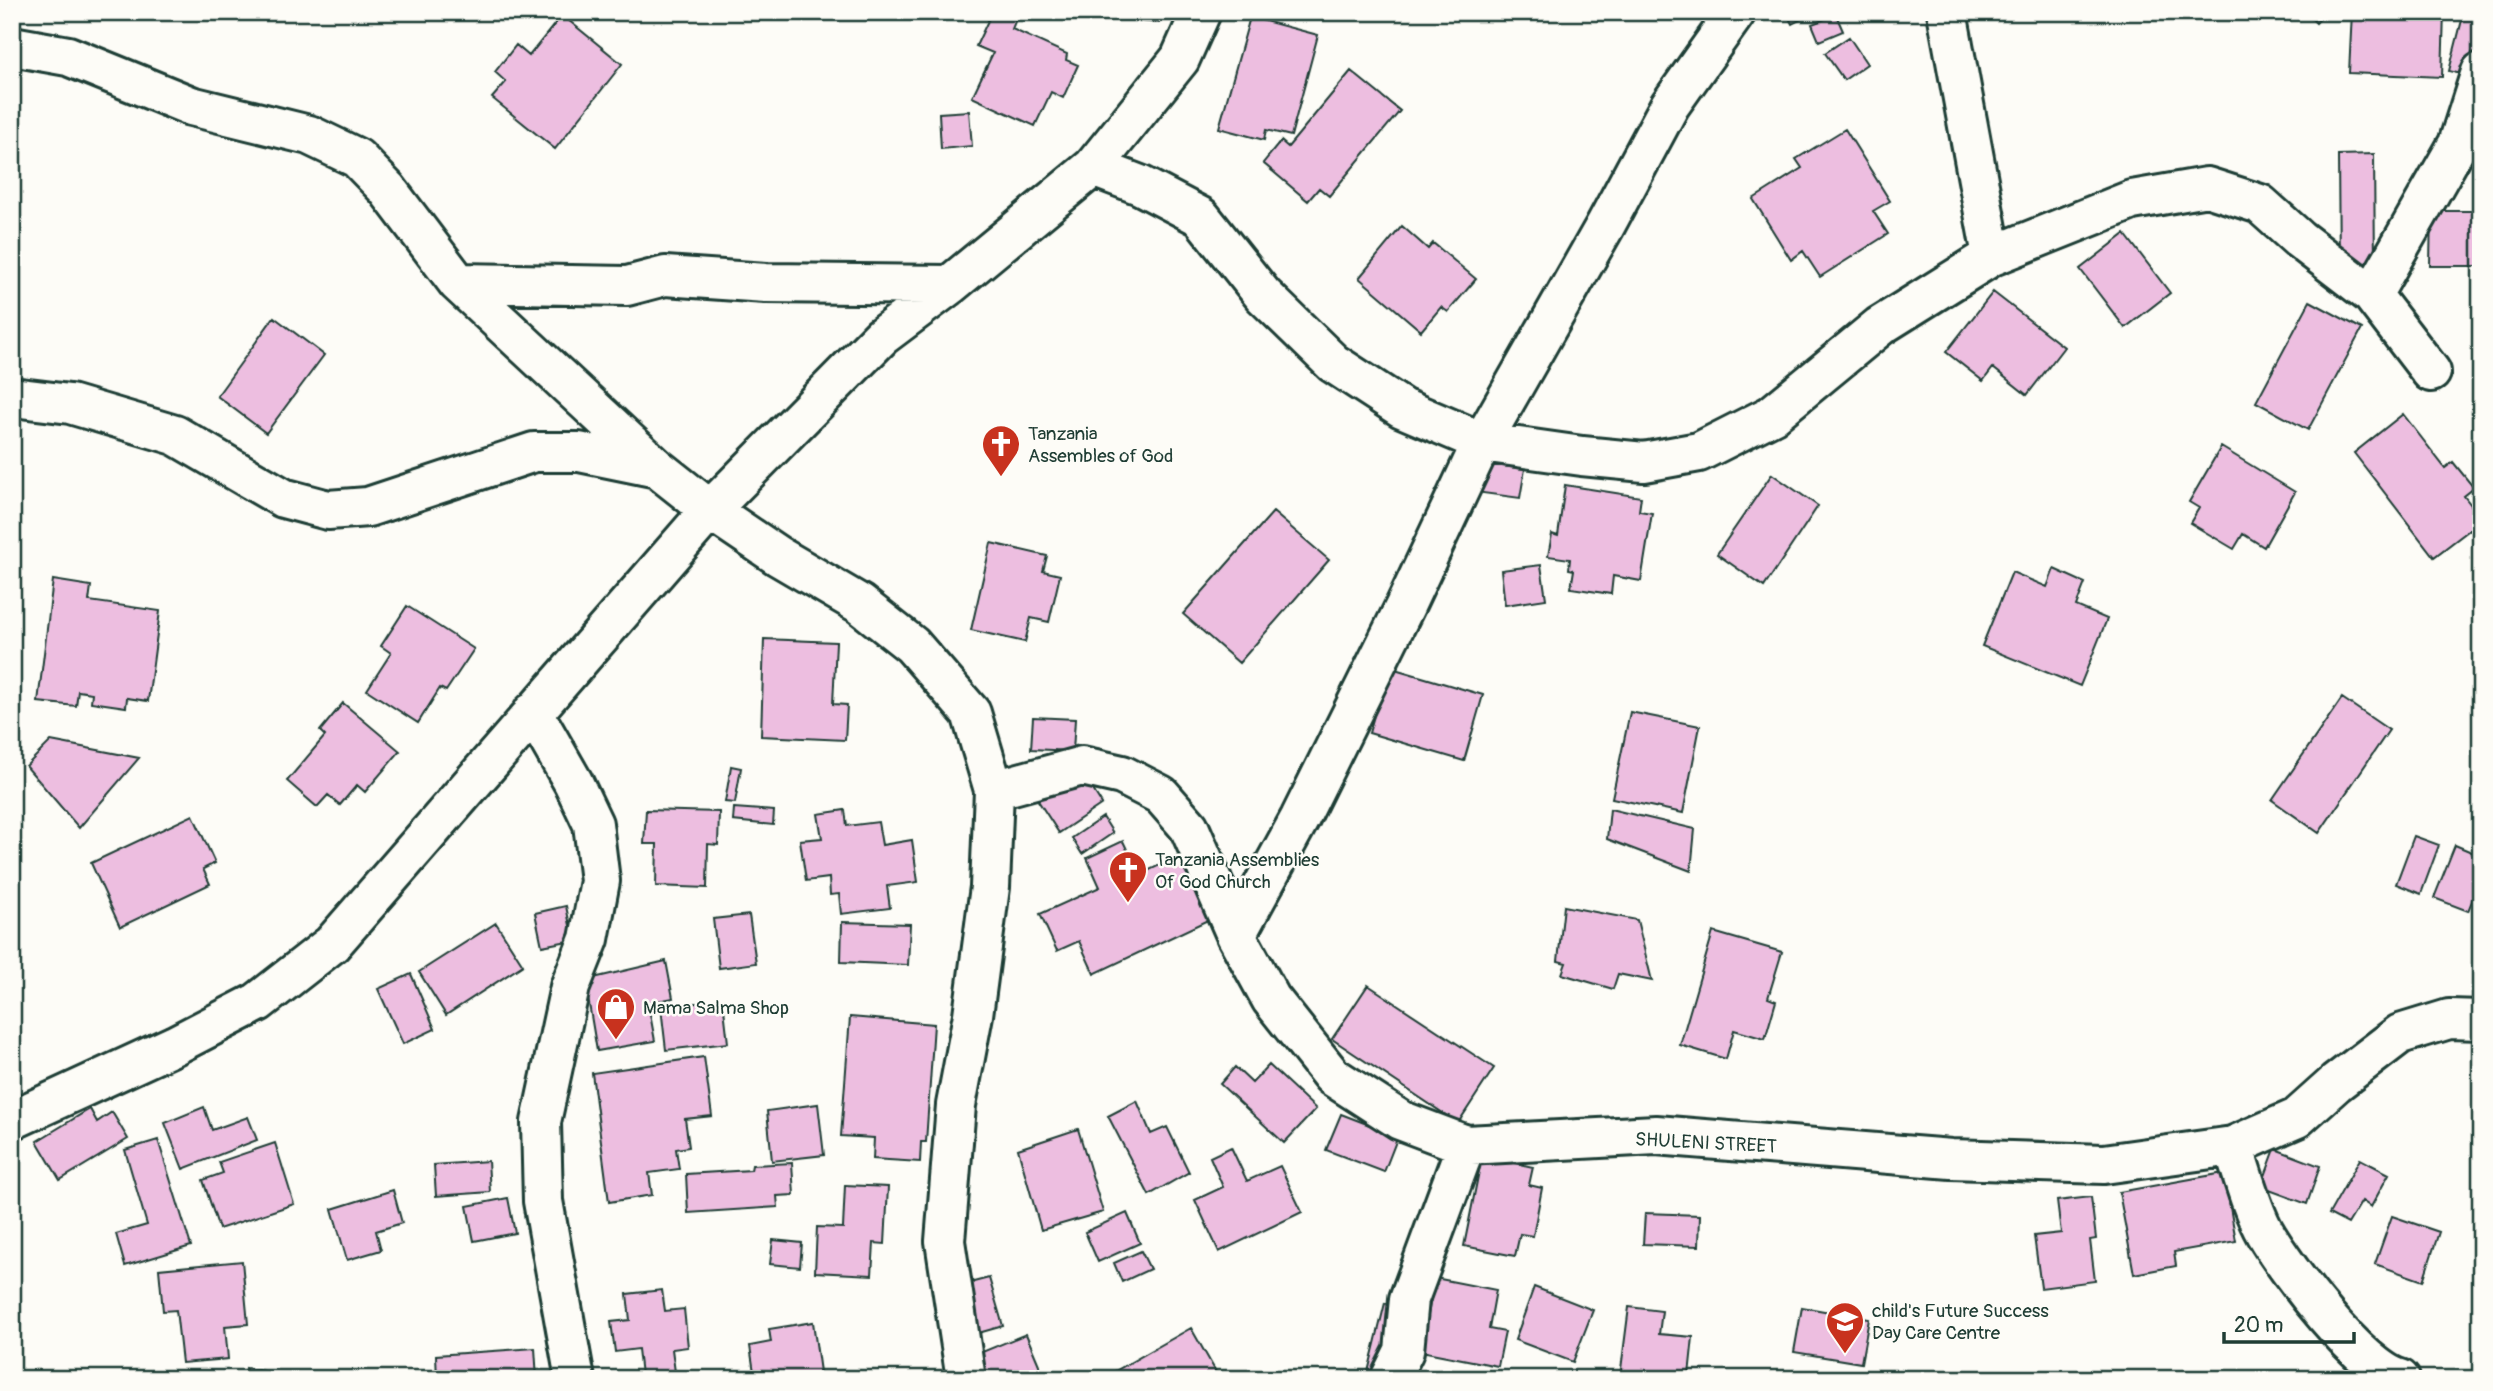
<svg xmlns="http://www.w3.org/2000/svg" width="2493" height="1391" font-family="Pangolin,sans-serif">
  <style>
    .building { fill: #edbee0; stroke: #1f3d34; stroke-width: 2 }
    .lines { fill: none; stroke-linecap: round; stroke-linejoin: round }
    .minor-casing { stroke: #1f3d34; stroke-width: 44 }
    .minor { stroke: #fdfcf7; stroke-width: 38 }
    .labels { text-anchor: middle; stroke-width: 5; stroke-linejoin: round; paint-order: stroke }
    .poi-label { font-size: 19px; fill: #1f3d34; stroke: #fdfcf7; text-anchor: start }
    .street-label { font-size: 19px; fill: #1f3d34; stroke: #fdfcf7 }
  </style>
  <rect width="100%" height="100%" fill="#fdfcf7"/>
  <filter id="ink" filterUnits="userSpaceOnUse"><feTurbulence type="fractalNoise" baseFrequency=".0143" numOctaves="2"/><feDisplacementMap in="SourceGraphic" scale="14" xChannelSelector="R" yChannelSelector="G"/><feConvolveMatrix kernelMatrix="1 2 1 2 8 2 1 2 1" color-interpolation-filters="sRGB"/></filter>
  <g filter="url(#ink)">
    <path class="building" d="M992 12H1002L1016 19 1012 29 1067 54 1066 60 1078 65 1063 98 1051 92 1035 126 972 97 993 53 976 46Z
      M1140 12H1160L1159 23 1140 21Z
      M1786 12H1815L1792 24Z
      M2305 12H2326L2316 23Z
      M2352 12H2444L2442 77 2349 73Z
      M2464 12H2481V46L2473 77 2449 71Z
      M562 15 622 64 555 149 492 98 506 82 495 72 516 45 529 56Z
      M1836 15 1843 31 1819 41 1812 24Z
      M1250 17 1318 35 1291 136 1266 130 1264 140 1219 128Z
      M1849 37 1867 64 1844 80 1825 53Z
      M1351 71 1400 111 1329 196 1319 188 1308 201 1263 163 1281 141 1288 147Z
      M969 111 972 146 941 149 939 113Z
      M1845 129 1890 201 1873 211 1888 234 1820 277 1803 251 1791 260 1753 199 1802 168 1796 159Z
      M2374 154 2375 266H2339L2338 155Z
      M2431 211H2481V266H2430Z
      M1402 226 1428 249 1433 243 1476 279 1448 312 1441 307 1421 331 1359 278Z
      M2125 234 2170 293 2125 328 2080 269Z
      M1993 292 2064 347 2027 395 1993 368 1983 381 1946 352Z
      M2310 301 2362 329 2308 430 2256 402Z
      M274 317 324 355 266 433 217 396Z
      M2403 414 2445 468 2453 462 2474 488 2464 496 2481 518V521L2434 557 2354 453Z
      M2221 447 2295 492 2264 547 2243 534 2234 549 2190 523 2199 508 2189 502Z
      M1479 463 1525 469 1520 498 1475 492Z
      M1772 474 1818 506 1764 587 1717 554Z
      M1565 485 1641 497 1639 511 1652 513 1641 581 1613 576 1611 594 1571 588 1574 570 1569 569 1570 559 1548 556 1552 534 1558 536Z
      M1273 512 1329 560 1239 663 1183 614Z
      M991 543 1047 556 1043 571 1060 575 1049 622 1031 618 1025 642 971 630Z
      M1541 565 1546 599 1505 605 1501 570Z
      M2054 569 2085 583 2076 606 2107 619 2080 686 1982 646 2012 572 2047 587Z
      M53 580 91 586 89 601 160 611 148 701 127 698 126 707 91 702 92 693 78 691 76 706 38 702Z
      M407 606 474 649 446 691 440 688 418 723 367 690 391 653 381 646Z
      M764 639 836 642 833 704 847 705 845 740 761 736Z
      M1388 667 1483 695 1464 761 1369 733Z
      M2342 698 2389 730 2319 833 2272 800Z
      M343 703 400 751 365 792 357 785 340 805 328 795 317 807 287 781 325 736 320 731Z
      M1630 712 1700 726 1683 813 1612 798Z
      M1033 717 1075 719 1073 751 1031 749Z
      M51 741 139 758 79 828 26 766Z
      M731 766 741 768 735 803 725 802Z
      M1081 771 1102 804 1059 833 1037 799Z
      M734 808 774 811 773 825 733 821Z
      M1610 809 1695 829 1691 871 1607 839Z
      M646 810 719 812 718 845 708 844 707 888 656 886 657 844H644Z
      M845 810 847 826 878 822 882 845 912 840 918 882 887 886 890 908 841 914 839 894 830 895 829 878 806 881 800 840 822 838 818 814Z
      M193 815 215 863 203 869 210 884 120 927 91 863Z
      M1103 817 1113 833 1082 854 1072 838Z
      M2414 836 2439 845 2421 894 2396 884Z
      M1123 841 1139 875 1181 855 1210 919 1094 974 1079 941 1057 951 1040 914 1100 887 1087 858Z
      M2455 845 2481 856V879L2468 911 2434 898Z
      M566 906 573 940 542 946 535 913Z
      M1564 906 1637 920 1652 981 1618 974 1613 989 1562 974 1566 963 1558 961Z
      M749 915 756 963 719 968 713 919Z
      M842 922 910 924 908 965 841 962Z
      M496 923 523 965 446 1015 419 972Z
      M1713 932 1782 952 1768 998 1776 1001 1765 1039 1734 1030 1726 1059 1680 1045Z
      M666 961 673 998 648 1003 655 1041 597 1051 585 980Z
      M411 974 435 1029 403 1044 378 989Z
      M1368 985 1494 1068 1458 1123 1332 1039Z
      M723 1000 728 1043 666 1050 661 1007Z
      M850 1017 934 1024 926 1142H921L920 1162 873 1159 874 1138 841 1136Z
      M704 1057 712 1116 685 1119 689 1147 676 1149 679 1169 649 1173 652 1195 609 1202 592 1073Z
      M1269 1065 1316 1109 1284 1143 1220 1084 1235 1067 1252 1083Z
      M1137 1101 1151 1134 1167 1127 1189 1172 1149 1195 1108 1116Z
      M818 1104 824 1155 772 1161 767 1111Z
      M204 1107 212 1130 248 1117 257 1140 183 1169 165 1123Z
      M90 1109 97 1122 112 1112 128 1139 60 1180 37 1141Z
      M1341 1114 1398 1136 1384 1172 1326 1150Z
      M1078 1129 1103 1212 1041 1230 1018 1149Z
      M158 1140 191 1246 125 1266 116 1234 147 1225 125 1150Z
      M275 1143 294 1204 219 1229 203 1180 223 1173 219 1162Z
      M1231 1147 1247 1181 1280 1166 1302 1212 1219 1252 1195 1200 1223 1187 1210 1157Z
      M2275 1149 2320 1166 2307 1204 2261 1187Z
      M1482 1156 1533 1167 1529 1185 1542 1188 1533 1236 1520 1234 1515 1256 1464 1246Z
      M2360 1159 2389 1174 2371 1207 2362 1201 2348 1224 2329 1214Z
      M488 1161 490 1192 436 1196 434 1165Z
      M792 1163 794 1195 777 1196 778 1207 688 1213 686 1174 751 1170 752 1165Z
      M2224 1173 2236 1241 2174 1252 2176 1266 2134 1274 2119 1192Z
      M845 1185 888 1187 885 1244 874 1243 872 1275 815 1272 817 1227 843 1228Z
      M393 1190 402 1223 376 1231 381 1250 347 1260 332 1209Z
      M2091 1197 2096 1239 2090 1240 2095 1281 2041 1288 2034 1236 2061 1233 2057 1201Z
      M508 1198 515 1233 474 1241 467 1206Z
      M1127 1213 1140 1243 1098 1262 1085 1232Z
      M1645 1213 1700 1215 1699 1246 1643 1244Z
      M2392 1216 2439 1232 2423 1281 2375 1264Z
      M773 1240 802 1243 800 1267 770 1264Z
      M1141 1251 1150 1269 1122 1282 1114 1263Z
      M242 1261 248 1324 225 1326 228 1359 182 1363 176 1310 163 1311 159 1269Z
      M989 1278 1003 1326 975 1334 962 1285Z
      M1435 1278 1496 1290 1489 1329 1505 1332 1498 1366 1421 1351Z
      M1534 1287 1593 1310 1573 1362 1515 1340Z
      M662 1290 665 1311 684 1309 688 1347 672 1349 675 1372 641 1375 638 1349 615 1352 611 1322 630 1320 627 1294Z
      M1385 1303 1403 1308 1386 1376 1368 1372Z
      M1629 1307 1662 1311 1659 1334 1693 1337 1689 1375 1652 1371 1651 1379 1620 1377Z
      M1802 1307 1869 1319 1861 1363 1794 1352Z
      M813 1322 821 1379H755L750 1346 771 1342 769 1329Z
      M1191 1328 1220 1379H1106L1105 1377Z
      M1026 1334 1042 1372 1024 1379H978L970 1357Z
      M535 1348 537 1379H437L436 1355Z
      M246 1368 276 1373 275 1379H244Z"/>
    <g class="lines">
      <defs>
        <path id="minor" d="M1947 12 1992 256
          M12 46 68 56 191 106 309 135 357 158 387 189 458 283 657 468 710 510 778 556 860 604 912 645 971 713 994 790 990 887 973 1015 956 1105 945 1241 966 1379
          M1093 167 1140 185 1201 217 1263 295 1333 363 1402 408 1482 442 1582 456 1644 462 1699 452 1772 415 1880 326 1992 256 2132 200 2207 187 2260 204 2299 239 2372 295 2431 372
          M458 283 627 286 665 276 766 283 950 285
          M2372 295 2458 144 2481 72
          M12 397 70 404 175 435 283 498 328 510 368 507 534 452H579L657 468
          M533 712 573 782 593 824 600 881 589 939 570 987 541 1122 543 1201 575 1379
          M994 790 1082 766 1122 775 1161 795 1189 827 1236 935 1271 999 1332 1076 1400 1120 1466 1145 1656 1135 1951 1159 2104 1164 2233 1146 2297 1118 2336 1083 2400 1034 2449 1019 2481 1020
          M1236 935 1300 818 1405 606 1482 442 1605 226 1670 105 1736 12
          M12 1120 175 1045 258 1002 332 944 710 510 882 336 950 285 1093 167 1180 59 1201 12
          M2233 1146C2242 1172 2252 1211 2265 1233 2286 1269 2361 1369 2400 1379
          M1390 1379 1404 1351 1409 1299 1466 1145"/>
      </defs>
      <use href="#minor" class="minor-casing"/>
      <use href="#minor" class="minor"/>
    </g>
  </g>
  <defs>
    <symbol id="church-pin" viewBox="-11 -11 22 30"><path d="M0 17L-7.5 6A9.5 9.5 0 1 1 7.5 6Z" fill="#c8321e" stroke="#fdfcf7"/><path d="M-1.2-6h2.4v3.5h3.3v2.4h-3.3V6h-2.4V-.1h-3.3v-2.4h3.3Z" fill="#fff"/></symbol>
    <symbol id="shop-pin" viewBox="-11 -11 22 30"><path d="M0 17L-7.5 6A9.5 9.5 0 1 1 7.5 6Z" fill="#c8321e" stroke="#fdfcf7"/><path d="M-5-2.5h2.3a2.7 3.5 0 0 1 5.4 0H5L5.5 6h-11ZM-1.5-2.5h3a1.5 2.3 0 0 0-3 0Z" fill="#fff"/></symbol>
    <symbol id="school-pin" viewBox="-11 -11 22 30"><path d="M0 17L-7.5 6A9.5 9.5 0 1 1 7.5 6Z" fill="#c8321e" stroke="#fdfcf7"/><path d="M0-5L7-2L0 1L-7-2ZM-4 1L0 2.5L4 1V4Q0 6-4 4Z" fill="#fff"/></symbol>
  </defs>
  <g fill-rule="evenodd">
    <use href="#church-pin" x="979" y="422" width="44" height="60"/>
    <use href="#church-pin" x="1106" y="848" width="44" height="60"/>
    <use href="#shop-pin" x="594" y="985" width="44" height="60"/>
    <use href="#school-pin" x="1823" y="1299" width="44" height="60"/>
  </g>
  <g class="labels">
    <g class="poi-label">
      <text x="1028" y="440">Tanzania<tspan x="1028" dy="22">Assembles of God</tspan></text>
      <text x="1155" y="866">Tanzania Assemblies<tspan x="1155" dy="22">Of God Church</tspan></text>
      <text x="643" y="1014">Mama Salma Shop</text>
      <text x="1872" y="1317">child's Future Success<tspan x="1872" dy="22">Day Care Centre</tspan></text>
    </g>
    <g class="street-label">
      <text transform="translate(1706 1142) rotate(3)" y="7">SHULENI STREET</text>
    </g>
  </g>
  <rect width="2493" height="1391" fill="none" stroke="#fdfcf7" stroke-width="42"/>
  <rect x="21" y="21" width="2451" height="1349" fill="none" stroke="#1f3d34" stroke-width="2.5" filter="url(#ink)"/>
  <path d="M2224 1332v10h130v-10" fill="none" stroke="#1f3d34" stroke-width="3.5"/>
  <text x="2234" y="1332" font-size="21" fill="#1f3d34" stroke="#fdfcf7" stroke-width="5" paint-order="stroke">20 m</text>
</svg>
